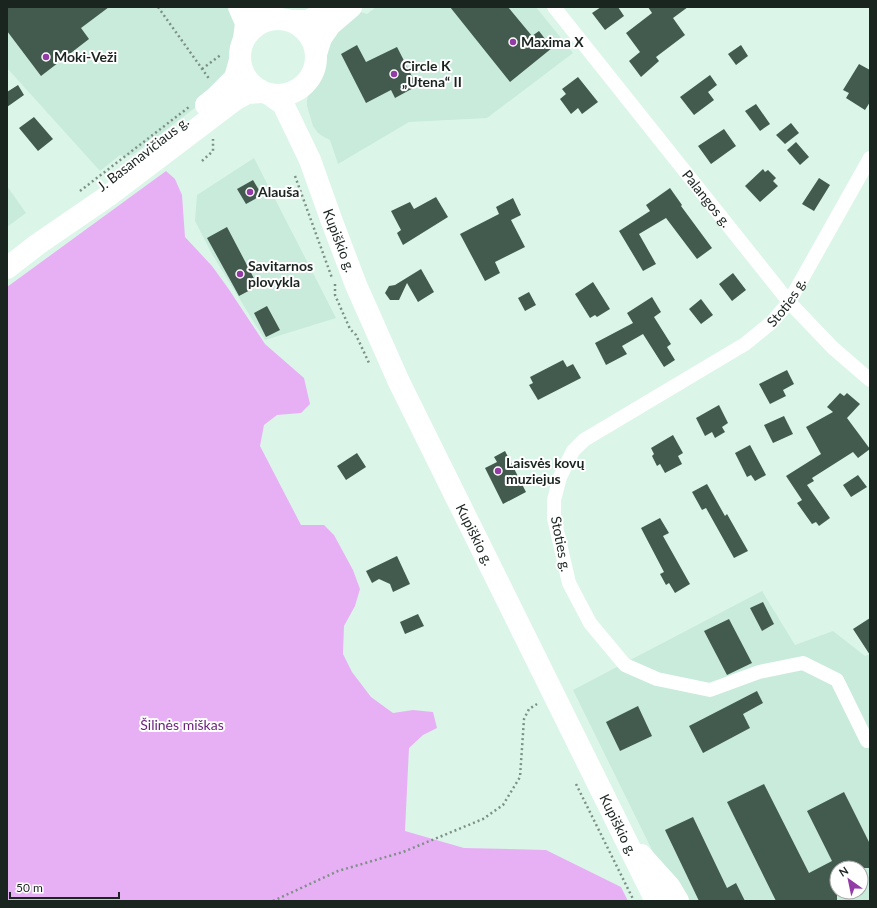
<svg xmlns="http://www.w3.org/2000/svg" width="877" height="908" font-family="Lato,sans-serif">
  <style>
    .built { fill: #c8ebdb; fill-rule: evenodd }
    .green { fill: #e8b0f4 }
    .building { fill: #435a4f }
    .lines { fill: none; stroke-linecap: round; stroke-linejoin: round }
    .path { stroke: #7d9087; stroke-width: 2.5; stroke-dasharray: 2 3; stroke-linecap: butt }
    .street { stroke: #fff; stroke-width: 14 }
    .primary { stroke: #fff; stroke-width: 22 }
    .highway { stroke: #fff; stroke-width: 22 }
    .poi-dot { fill: #933ba6; stroke: #fff; stroke-width: 1.5 }
    .labels { text-anchor: middle; stroke-width: 4; stroke-linejoin: round; paint-order: stroke }
    .poi-label { font-size: 14px; font-weight: bold; fill: #1b2520; stroke: #fff; text-anchor: start }
    .street-label { font-size: 14px; fill: #1b2520; stroke: #fff }
    .park-label { font-size: 14px; fill: #6c237c; stroke: #fff }
  </style>
  <rect width="100%" height="100%" fill="#dbf6e9"/>
  <path class="built" d="M7 7H232L237 16 233 58 216 92 134 154 125 157 120 155 100 171 7 68Z
    M376 7H536L573 53 487 118 409 122 338 164 330 140 324 137 318 133 313 126 307 106V100L309 92 322 70 326 42 355 12H361L367 14Z
    M254 158 336 318 265 340 212 254 195 221 197 195Z
    M7 186 26 213 7 227Z
    M762 591 795 645 833 631 865 656 870 654V901H684L654 854 573 690ZM837 868H861V892H837Z"/>
  <path class="green" d="M166 171 175 179 182 195 185 237 212 266 228 288 265 344 304 378 310 404 301 413 277 415 264 425 260 446 301 525H324L334 535 353 570 360 589 355 606 344 626 343 654 352 672 371 697 393 713 413 710 433 712 437 728 423 735 409 748 405 831 464 848 546 850 621 887 628 901H7V287Z"/>
  <path class="building" d="M7 7H109L81 28 89 39 41 76 7 31Z
    M450 7H508L532 36 539 31 552 48 510 82Z
    M601 7H618L624 16 605 30 592 13Z
    M648 7H688L673 18 685 35 656 57 659 61 641 77 629 61 640 52 626 33 652 13Z
    M357 45 366 62 397 47 417 86 395 98 391 90 366 103 341 54Z
    M741 45 748 56 736 65 728 54Z
    M859 64 870 70V102L865 110 846 98 849 93 843 90Z
    M710 75 717 85 708 92 714 100 694 115 680 97Z
    M578 77 598 102 582 114 578 108 571 114 560 99 566 94 562 89Z
    M18 85 24 95 7 107V92Z
    M756 104 770 124 760 131 745 111Z
    M34 117 53 139 38 151 19 128Z
    M791 123 799 133 785 144 776 135Z
    M724 129 736 146 711 164 698 146Z
    M796 142 809 157 800 165 787 150Z
    M763 169 765 172 768 170 776 178 773 181 778 186 760 202 745 186Z
    M819 178 830 185 814 211 802 204Z
    M253 180 262 195 246 204 237 189Z
    M670 188 682 205 681 206 712 248 697 259 666 218 639 234 656 264 643 271 619 231 650 211 646 205Z
    M436 197 448 217 403 245 397 233 401 230 391 211 410 202 414 209Z
    M513 198 521 215 511 220 525 247 495 262 500 273 485 281 460 234 499 214 496 207Z
    M227 227 258 286 239 296 207 238Z
    M421 269 434 292 418 302 407 283 399 300H390L385 293 389 286 395 285Z
    M733 273 746 290 732 301 719 284Z
    M593 282 610 309 597 317 595 315 590 318 575 294Z
    M529 292 536 305 525 311 518 298Z
    M652 297 661 312 654 317 671 344 667 347 675 360 664 367 643 334 622 346 627 354 606 365 595 343 633 323 627 313Z
    M701 299 713 315 701 324 689 309Z
    M267 306 280 330 266 337 254 313Z
    M563 360 567 367 573 364 581 378 538 400 529 385 533 383 530 377Z
    M787 370 794 384 783 390 786 396 770 404 759 384Z
    M840 393 844 396 847 393 860 404 847 418 870 449 858 458 853 452 812 478 814 481 807 485 830 518 819 526 816 522 812 524 797 503 802 500 786 476 821 454 806 427 833 412 827 407Z
    M719 405 728 423 722 427 725 432 715 438 712 432 705 436 696 418Z
    M784 416 793 434 773 443 764 425Z
    M673 435 683 453 678 456 682 464 665 473 660 464 657 466 652 456 654 454 651 448Z
    M750 445 766 475 755 481 751 475 747 477 735 453Z
    M505 451 526 492 503 504 485 468 497 462 494 457Z
    M357 453 366 467 346 480 337 466Z
    M858 475 867 487 851 497 843 485Z
    M707 484 725 516 727 514 748 551 734 558 706 508 702 510 692 492Z
    M660 518 669 533 663 536 690 584 675 593 669 583 666 585 660 574 664 572 641 528Z
    M397 556 410 584 393 592 390 584 379 579 372 583 366 571Z
    M763 602 774 624 762 631 750 608Z
    M418 614 424 626 405 634 400 622Z
    M870 618V655L853 629Z
    M729 619 752 663 727 675 704 631Z
    M757 691 763 703 743 714 750 728 703 753 689 726Z
    M638 706 652 736 620 751 606 722Z
    M764 784 809 873 832 861 807 811 844 792 870 844V868H837V901H776L727 802Z
    M693 817 727 888 736 883 745 901H699L665 830Z"/>
  <g class="lines">
    <path class="path" d="M158 7 210 80
      M202 69 222 54
      M202 161 213 151V139
      M295 176 332 278
      M80 191 189 107
      M335 284V295L350 329 356 335 369 363
      M576 784 634 901
      M273 901 338 871 403 852 483 819 503 805 520 777 524 719 529 709 537 704"/>
    <g class="street">
      <path id="s1" d="M554 7 789 302 833 348 870 380"/>
      <path id="s2" d="M867 741 837 680 803 663 759 672 710 690 657 679 625 665 590 623 569 583 554 518V500L560 477 573 451 584 440 745 344 772 322 789 302 870 158"/>
    </g>
    <path class="primary" d="M239 7 246 23 244 39
      M258 7 262 12 279 19
      M292 21H309L330 7
      M316 54 321 38 330 25 351 7"/>
    <g class="highway">
      <circle cx="278" cy="57" r="38"/>
      <path id="s3" d="M269 94 283 104 310 160 331 219 356 285 399 382 656 901"/>
      <path d="M206 105 216 97 235 78 240 60"/>
      <path d="M7 268 38 244 108 196 236 99 247 93 262 92"/>
      <path d="M641 855 669 886 678 901"/>
    </g>
  </g>
  <g class="poi-dot">
    <circle cx="513" cy="42" r="4"/>
    <circle cx="46" cy="57" r="4"/>
    <circle cx="394" cy="74" r="4"/>
    <circle cx="250" cy="192" r="4"/>
    <circle cx="240" cy="274" r="4"/>
    <circle cx="498" cy="471" r="4"/>
  </g>
  <g class="labels">
    <g class="poi-label">
      <text x="521" y="47">Maxima X</text>
      <text x="54" y="62">Moki-Veži</text>
      <text x="402" y="71">Circle K<tspan x="402" dy="16">„Utena“ II</tspan></text>
      <text x="258" y="197">Alauša</text>
      <text x="248" y="271">Savitarnos<tspan x="248" dy="16">plovykla</tspan></text>
      <text x="506" y="468">Laisvės kovų<tspan x="506" dy="16">muziejus</tspan></text>
    </g>
    <g class="street-label">
      <text transform="translate(143 154) rotate(-38)" y="5">J. Basanavičiaus g.</text>
      <text dy="5" stroke="none"><textPath href="#s1" startOffset="245">Palangos g.</textPath></text>
      <text dy="5" stroke="none"><textPath href="#s3" startOffset="165">Kupiškio g.</textPath></text>
      <text dy="5" stroke="none"><textPath href="#s2" startOffset="792">Stoties g.</textPath></text>
      <text dy="5" stroke="none"><textPath href="#s3" startOffset="489">Kupiškio g.</textPath></text>
      <text transform="translate(561 544) rotate(79)" y="5">Stoties g.</text>
      <text dy="5" stroke="none"><textPath href="#s3" startOffset="813">Kupiškio g.</textPath></text>
    </g>
    <g class="park-label">
      <text x="182" y="730">Šilinės miškas</text>
    </g>
  </g>
  <rect width="877" height="908" fill="none" stroke="#1b2520" stroke-width="16"/>
  <g transform="translate(849 880) rotate(327)"><circle r="19" fill="#ffffff" stroke="#a4a8a6"/>
  <path d="M0-3L7 15L0 10L-7 15Z" fill="#933ba6"/>
  <text y="-6" font-size="11" font-weight="bold" text-anchor="middle" fill="#1b2520">N</text>
  </g>
  <path d="M10 892v6h109v-6" fill="none" stroke="#1b2520" stroke-width="2"/>
  <text x="16" y="892" font-size="12" fill="#1b2520" stroke="#ffffff" stroke-width="3" paint-order="stroke">50 m</text>
</svg>
